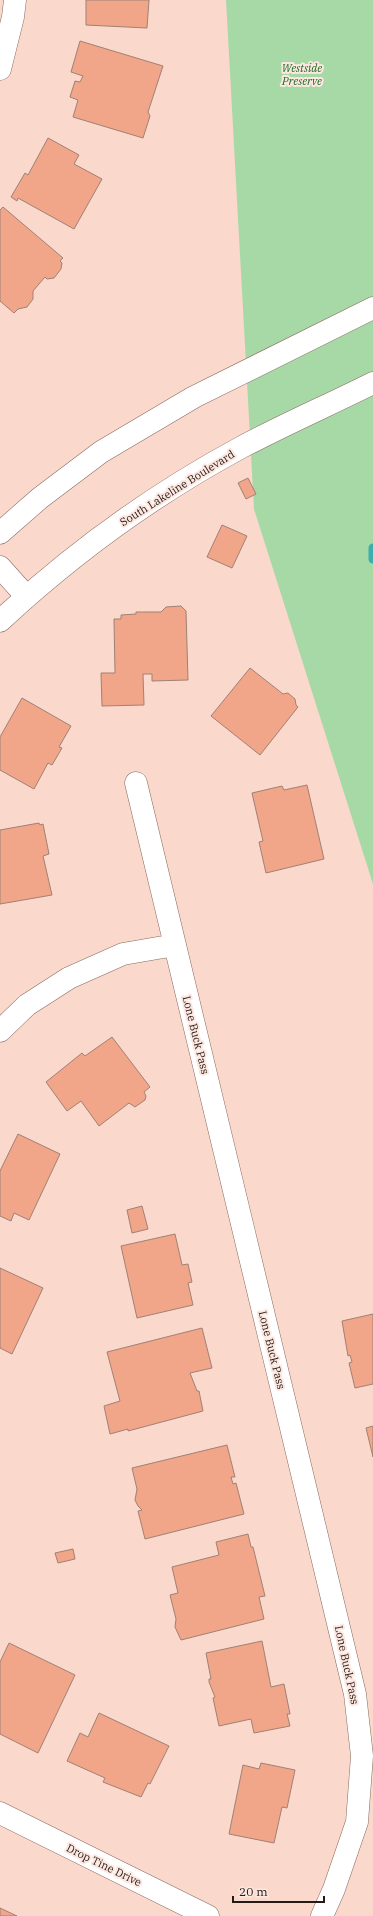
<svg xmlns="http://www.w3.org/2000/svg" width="373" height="1916" font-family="'IBM Plex Serif',serif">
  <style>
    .green { fill: #a7d9a7 }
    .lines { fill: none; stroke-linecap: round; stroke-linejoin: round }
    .stream { stroke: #3dadad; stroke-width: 9 }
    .building { fill: #f1a589; stroke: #a08176 }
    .street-casing { stroke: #886a5f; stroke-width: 23 }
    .secondary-casing { stroke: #886a5f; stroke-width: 23 }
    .street { stroke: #fff; stroke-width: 22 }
    .secondary { stroke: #fff; stroke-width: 22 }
    .labels { text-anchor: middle; stroke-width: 4; stroke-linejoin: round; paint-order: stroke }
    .park-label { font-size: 11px; font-style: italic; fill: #196821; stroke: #fde8e1 }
    .street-label { font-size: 11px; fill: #261a16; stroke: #fde8e1 }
  </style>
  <rect width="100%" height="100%" fill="#fad8cb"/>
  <path class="green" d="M226 0H373V884L254 509Z"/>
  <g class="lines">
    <path class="stream" d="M373 548V559"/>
  </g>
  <path class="building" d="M86 0H149L147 28 86 25Z
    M80 41 163 66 148 112 150 116 143 138 73 117 78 100 70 97 75 81 80 82 83 76 71 72Z
    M48 138 79 155 74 164 102 179 74 229 18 198 17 201 11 197 25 173 28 175Z
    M3 207 63 258 60 261 62 263 61 269 54 278 47 279 45 277 33 291V299L27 307 18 309 14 313 0 301V210Z
    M248 478 256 494 246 499 238 483Z
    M222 525 247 536 232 568 207 557Z
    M181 606 186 611 188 680 152 681V674H143L144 705 102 706 101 673H115L114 619H121V615L136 614V612H161L166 607Z
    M250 668 283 694 288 693 295 699 296 705 298 707 260 755 211 716Z
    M22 698 71 726 59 747 62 748 52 765 48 763 34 789 0 770V737Z
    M307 785 324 859 266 873 259 842 263 841 252 793 282 786 284 790Z
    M39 823 40 825 43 824 49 854 43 856 52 895 0 904V830Z
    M112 1037 150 1087 144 1092 146 1096 145 1100 135 1107 129 1103 99 1126 81 1101 67 1111 46 1082 82 1053 85 1056Z
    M18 1134 60 1154 29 1220 14 1213 11 1221 0 1216V1171Z
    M142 1206 148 1229 132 1233 127 1210Z
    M175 1234 182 1265 188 1264 192 1282 188 1283 193 1305 137 1318 121 1246Z
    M0 1268 43 1288 12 1354 0 1348Z
    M373 1314V1384L355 1388 349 1363 352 1362 350 1355 348 1356 342 1321Z
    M202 1328 212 1368 190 1373 197 1391H199L203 1411 128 1431V1429L110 1434 104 1406 120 1401 107 1352Z
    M373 1426V1457L366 1428Z
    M227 1445 235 1477H231L233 1484 236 1483 244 1514 145 1539 138 1511 142 1510 138 1506 135 1500 137 1489 132 1468Z
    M248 1534 251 1547H253L265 1596 259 1597 264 1619 181 1640 175 1627 176 1619 170 1595 178 1593 172 1567 219 1555 216 1542Z
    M73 1549 75 1559 58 1563 55 1553Z
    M262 1641 271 1687 284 1684 290 1714H287L290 1726 254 1733 251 1719 219 1726 213 1698 215 1697 209 1682V1679H211L206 1653Z
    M9 1643 75 1675 38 1753 0 1734V1662Z
    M99 1713 169 1746 150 1784 148 1783 141 1797 103 1782 105 1778 67 1761 80 1733 88 1737Z
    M261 1763 295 1770 287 1808 282 1807 274 1843 229 1834 243 1765 259 1769Z
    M0 1908 17 1916H0Z"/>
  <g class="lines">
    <defs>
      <path id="street" d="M0 69 13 17 15 0
        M0 567 26 596
        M136 783 355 1694 362 1756 357 1822 334 1889 322 1916
        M0 1031 27 1005 69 978 123 954 175 945
        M0 1813 208 1916"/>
      <path id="secondary" d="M0 533 40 498 101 452 194 397 373 308
        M0 621C72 554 153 495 240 448 283 425 329 405 373 383"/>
    </defs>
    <use href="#street" class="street-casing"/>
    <use href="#secondary" class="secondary-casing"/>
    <use href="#street" class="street"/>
    <use href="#secondary" class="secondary"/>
  </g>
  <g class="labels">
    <g class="park-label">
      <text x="302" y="72">Westside<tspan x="302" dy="13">Preserve</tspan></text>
    </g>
    <g class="street-label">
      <text transform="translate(177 488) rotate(-32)" y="4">South Lakeline Boulevard</text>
      <text transform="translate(196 1035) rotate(76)" y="4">Lone Buck Pass</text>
      <text transform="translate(272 1350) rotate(76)" y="4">Lone Buck Pass</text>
      <text transform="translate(347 1665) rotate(78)" y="4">Lone Buck Pass</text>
      <text transform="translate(104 1865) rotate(26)" y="4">Drop Tine Drive</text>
    </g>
  </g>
  <path d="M233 1896v6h91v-6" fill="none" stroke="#261a16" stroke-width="2"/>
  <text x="239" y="1896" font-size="12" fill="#261a16" stroke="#fde8e1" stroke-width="3" paint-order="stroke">20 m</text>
</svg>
